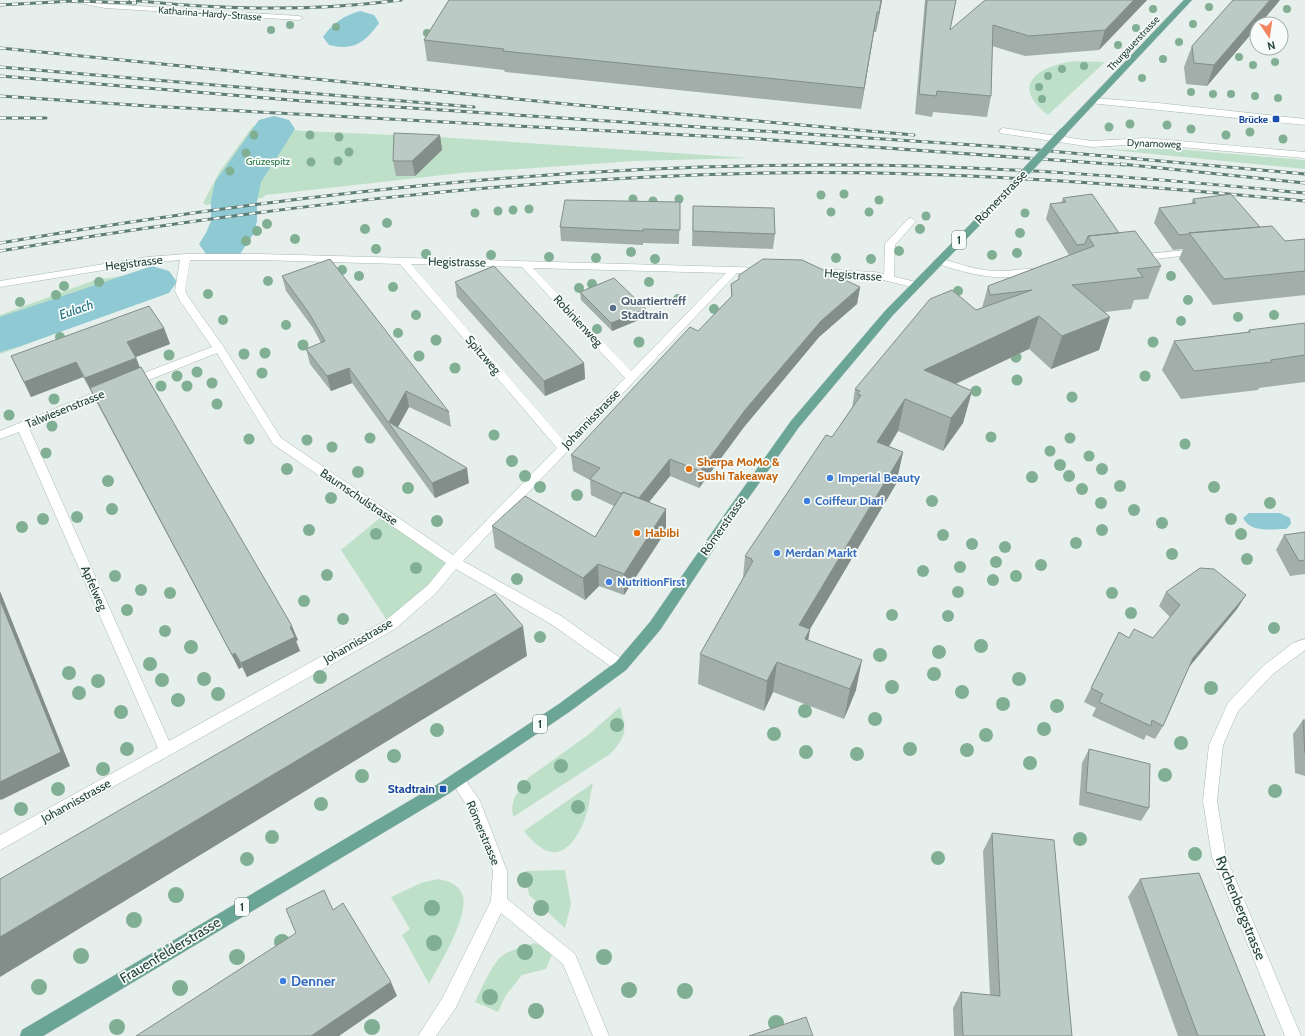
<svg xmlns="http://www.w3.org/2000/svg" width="1305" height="1036" font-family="Cabin,sans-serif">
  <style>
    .green { fill: #bfe0c8 }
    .water { fill: #8ec9d4 }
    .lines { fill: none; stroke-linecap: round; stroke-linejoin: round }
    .river { fill: #8ec9d4; fill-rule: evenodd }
    .service-casing { stroke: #a8b8b2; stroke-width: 1 }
    .minor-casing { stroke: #a8b8b2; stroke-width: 1 }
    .tertiary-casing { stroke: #a8b8b2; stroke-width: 1 }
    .secondary-casing { stroke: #a4bbb3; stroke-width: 1 }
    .primary-casing { stroke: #c2cac8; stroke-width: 1 }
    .service { fill: #fff; fill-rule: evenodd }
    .minor { fill: #fff; fill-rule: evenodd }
    .tertiary { fill: #fff; fill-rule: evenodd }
    .secondary { fill: #fff; fill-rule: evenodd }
    .primary { fill: #6aa596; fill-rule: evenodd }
    .rail-casing { stroke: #5f7d75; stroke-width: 3 }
    .rail { stroke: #f7fbf9; stroke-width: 2; stroke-dasharray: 6; stroke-linecap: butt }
    .primary-bridge-casing { stroke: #c2cac8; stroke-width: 9; stroke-linecap: butt }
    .primary-bridge { stroke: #6aa596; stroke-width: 8 }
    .tree { fill: #80af93 }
    .wall { fill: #a1aea9 }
    .shaded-wall { fill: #838d89 }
    .building { fill: #bbcac4; stroke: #838d89 }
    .transit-dot { fill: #1a4fb4; stroke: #f7fbf9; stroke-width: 1.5 }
    .service-dot { fill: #5c6f8a; stroke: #f7fbf9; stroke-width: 1.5 }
    .food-dot { fill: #e8710a; stroke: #f7fbf9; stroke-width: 1.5 }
    .shop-dot { fill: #3f7fe0; stroke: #f7fbf9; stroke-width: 1.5 }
    .labels { text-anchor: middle; stroke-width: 3.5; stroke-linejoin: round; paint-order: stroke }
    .far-street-label { font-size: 10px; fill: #24423a; stroke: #f7fbf9 }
    .far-transit-label { font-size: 10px; font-weight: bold; fill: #164399; stroke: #f7fbf9; text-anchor: end }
    .far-park-label { font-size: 10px; fill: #2d7a4b; stroke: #f7fbf9 }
    .shield { fill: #f7fbf9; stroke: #637a73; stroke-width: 1 }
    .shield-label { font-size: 11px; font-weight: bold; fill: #24423a }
    .street-label { font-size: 12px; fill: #24423a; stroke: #f7fbf9 }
    .service-label { font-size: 12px; font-weight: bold; fill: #4e5e75; stroke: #f7fbf9; text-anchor: start }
    .food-label { font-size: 12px; font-weight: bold; fill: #c56008; stroke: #f7fbf9; text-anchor: start }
    .shop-label { font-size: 12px; font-weight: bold; fill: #366cbe; stroke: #f7fbf9; text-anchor: start }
    .transit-label { font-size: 12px; font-weight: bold; fill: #164399; stroke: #f7fbf9; text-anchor: end }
    .water-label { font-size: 13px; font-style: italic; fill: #1c6f80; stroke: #f7fbf9 }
    .near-street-label { font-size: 14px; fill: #24423a; stroke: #f7fbf9 }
    .near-shop-label { font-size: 14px; font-weight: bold; fill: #366cbe; stroke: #f7fbf9; text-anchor: start }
  </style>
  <rect width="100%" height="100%" fill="#e6efeb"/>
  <path class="green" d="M1077 61 1105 62 1048 115C1007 84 1042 64 1077 61Z
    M253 126 304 131 438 137 749 158 635 161 461 173 266 195 262 198 206 205 203 203 220 171Z
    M1154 147 1305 160V169L1102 149 1132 150Z
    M149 272 161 291 156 296 0 354V315L95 280Z
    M385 514 454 562 390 625 341 550Z
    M620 707C627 730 627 736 610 754L513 817 512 808 514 798 528 778 588 735Z
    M593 783C590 797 588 813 582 826 565 861 546 859 524 831Z
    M565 870 571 904 565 928 529 895 525 871Z
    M438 879C446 881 454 882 460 890 475 908 439 965 429 984L402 935 410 929 391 897 421 883Z
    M534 943 554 950 546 969 522 975 506 995 498 1012 475 1002C482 988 491 965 502 956 511 949 524 947 534 943Z"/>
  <path class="water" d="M1249 513H1280L1290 518 1291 524 1286 529C1271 529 1251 533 1243 518Z"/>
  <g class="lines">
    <path class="river" d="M360 11 374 15 379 23C365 43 353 51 329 45L323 37C333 23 343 16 360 11Z
      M274 116 289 120 295 129 261 182 257 201V221L254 233 240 254 223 259 206 254 199 244 206 233 211 221V201L215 182 259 120Z
      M152 266 169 271 177 282 169 293 18 347 0 352V317Z"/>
    <defs>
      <path id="service" d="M70 0H86L105 4 299 16 303 18 299 20 105 8 74 2Z
        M1003 128 1092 141 1145 138 1305 152V158L1145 144 1092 147 1000 133 999 131Z
        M911 218 916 221 895 245 894 278 889 281 885 280 884 278 885 244 908 219Z"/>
      <path id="minor" d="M1196 249 1199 250 1201 252 1199 254 1137 261 1132 258 1137 255Z
        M186 254H260L735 267 762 268 767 271 762 274 737 273 463 561 561 616 626 662 628 666 626 670 621 672 616 670 551 624 456 569 436 593 395 629 0 850V835L158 748 19 432 0 439V431L106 388H114L115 391 114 394 29 428 169 741 385 621 428 585 446 563 273 444 217 353 136 385H128L127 382 128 379 212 347 180 301 175 291 180 260 147 263 0 287V281L147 257ZM190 260H260L400 264 557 448 453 555 281 438 223 346 189 298 185 291ZM411 264 522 267 625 378 564 441ZM533 268 726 273 631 371Z
        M939 258C961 264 980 272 1003 271 1011 271 1038 266 1042 271L1041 273C1004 283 970 275 936 263L934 261Z
        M814 269 875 272 920 283 921 285 916 288 875 278 810 274 809 272Z
        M457 773 462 775 480 801 507 871V899L575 954 609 1036H593L563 964 501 913 455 1009 436 1036H418L443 997 491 901 493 871 469 809 450 779 452 775Z"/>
      <path id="tertiary" d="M1305 639V650L1273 674 1238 711 1223 745 1217 801 1226 857 1301 1036H1285L1212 857 1203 801 1209 745 1228 703 1263 666 1293 643Z"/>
      <path id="secondary" d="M1093 98 1158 103 1305 119V125L1090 103 1089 101 1090 99Z"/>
      <path id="primary" d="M1184 0H1192L1066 134H1060L1059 132 1060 130Z
        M1003 193 1006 194 1008 196 1006 198 893 315 799 427 735 517 660 630 626 670 569 712 448 794 43 1036H20L22 1030 438 784 559 704 616 662 650 622 727 511 791 421 885 311 1000 194Z"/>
    </defs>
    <use href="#service" class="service-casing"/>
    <use href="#minor" class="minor-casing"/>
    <use href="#tertiary" class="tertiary-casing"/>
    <use href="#secondary" class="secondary-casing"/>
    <use href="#primary" class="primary-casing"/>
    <use href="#service" class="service"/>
    <use href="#minor" class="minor"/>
    <use href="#tertiary" class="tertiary"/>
    <use href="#secondary" class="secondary"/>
    <use href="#primary" class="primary"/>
    <defs>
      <path id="rail" d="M130 0C221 10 310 12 401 0
        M0 5 73 1 136 3
        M0 48 567 104 914 135
        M0 67 474 107
        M0 76 304 101 1004 147 1305 174
        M0 96 148 106 760 139 1125 165
        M0 118H46
        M1121 164 1305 183
        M0 243C277 196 557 164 838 165 994 165 1150 178 1305 193
        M0 251C254 209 509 178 766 173 946 170 1126 184 1305 201"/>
    </defs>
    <use href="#rail" class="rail-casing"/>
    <use href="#rail" class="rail"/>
    <defs>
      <path id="primary-bridge" d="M1003 196 1063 132"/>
    </defs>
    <use href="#primary-bridge" class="primary-bridge-casing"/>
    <use href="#primary-bridge" class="primary-bridge"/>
  </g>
  <g class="tree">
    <circle cx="1209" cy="7" r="4"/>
    <circle cx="1153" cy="9" r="4"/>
    <circle cx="1287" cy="9" r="4"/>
    <circle cx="1193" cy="24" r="4"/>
    <circle cx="290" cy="25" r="4"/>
    <circle cx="336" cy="27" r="4"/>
    <circle cx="1136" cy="28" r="4"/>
    <circle cx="271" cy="30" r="4"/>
    <circle cx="427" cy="33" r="4"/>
    <circle cx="1179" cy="42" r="4"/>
    <circle cx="1118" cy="45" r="4"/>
    <circle cx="1239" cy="57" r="4"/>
    <circle cx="1163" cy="59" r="4"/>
    <circle cx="1275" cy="62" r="4"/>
    <circle cx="1253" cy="65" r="4"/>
    <circle cx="1084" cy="66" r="4"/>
    <circle cx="1062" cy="69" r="4"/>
    <circle cx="1048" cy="76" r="4"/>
    <circle cx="1142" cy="78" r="4"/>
    <circle cx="1039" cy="87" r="4"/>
    <circle cx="1191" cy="92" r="4"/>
    <circle cx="1213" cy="94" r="4"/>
    <circle cx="1231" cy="94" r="4"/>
    <circle cx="1255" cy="96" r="4"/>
    <circle cx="1278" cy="98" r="4"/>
    <circle cx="1042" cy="99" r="4"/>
    <circle cx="1130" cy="124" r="4.5"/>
    <circle cx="1167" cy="125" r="4.5"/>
    <circle cx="1109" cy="127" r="4.5"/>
    <circle cx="1191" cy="129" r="4.5"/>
    <circle cx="1250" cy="132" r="4.5"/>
    <circle cx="254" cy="135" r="4.5"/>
    <circle cx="310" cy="135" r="4.5"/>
    <circle cx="1226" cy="135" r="4.5"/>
    <circle cx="339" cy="137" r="4.5"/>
    <circle cx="1283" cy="139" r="4.5"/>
    <circle cx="349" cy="152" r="4.5"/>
    <circle cx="246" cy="153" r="4.5"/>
    <circle cx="338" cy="161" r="4.5"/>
    <circle cx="311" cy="162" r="4.5"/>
    <circle cx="230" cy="171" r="4.5"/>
    <circle cx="844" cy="194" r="4.5"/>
    <circle cx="821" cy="195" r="4.5"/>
    <circle cx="633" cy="199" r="4.5"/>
    <circle cx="679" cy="199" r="4.5"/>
    <circle cx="879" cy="200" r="4.5"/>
    <circle cx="653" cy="201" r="4.5"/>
    <circle cx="529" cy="209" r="4.5"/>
    <circle cx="513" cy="210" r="4.5"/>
    <circle cx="498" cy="211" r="4.5"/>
    <circle cx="831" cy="212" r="4.5"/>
    <circle cx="869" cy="212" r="4.5"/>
    <circle cx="475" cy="213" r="4.5"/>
    <circle cx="1025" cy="213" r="4.5"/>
    <circle cx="926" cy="216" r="4.5"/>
    <circle cx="387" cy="223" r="5"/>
    <circle cx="267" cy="224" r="5"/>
    <circle cx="365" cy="229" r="5"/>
    <circle cx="920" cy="229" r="5"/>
    <circle cx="257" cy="231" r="5"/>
    <circle cx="1020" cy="233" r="5"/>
    <circle cx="295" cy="239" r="5"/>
    <circle cx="246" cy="241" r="5"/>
    <circle cx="376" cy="249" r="5"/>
    <circle cx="899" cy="251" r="5"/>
    <circle cx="631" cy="252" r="5"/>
    <circle cx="1017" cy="253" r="5"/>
    <circle cx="426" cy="254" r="5"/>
    <circle cx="491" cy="255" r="5"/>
    <circle cx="992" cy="255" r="5"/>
    <circle cx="549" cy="257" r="5"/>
    <circle cx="596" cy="258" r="5"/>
    <circle cx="836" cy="258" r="5"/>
    <circle cx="655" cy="259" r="5"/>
    <circle cx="871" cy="259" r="5"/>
    <circle cx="342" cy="270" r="5"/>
    <circle cx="359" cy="276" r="5"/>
    <circle cx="1171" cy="276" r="5"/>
    <circle cx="268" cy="281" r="5"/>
    <circle cx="99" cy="282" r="5"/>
    <circle cx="649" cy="282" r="5"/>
    <circle cx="592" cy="284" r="5"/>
    <circle cx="64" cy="286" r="5"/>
    <circle cx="393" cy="287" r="5"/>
    <circle cx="579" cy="288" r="5"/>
    <circle cx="958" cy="291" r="5"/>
    <circle cx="208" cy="294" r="5"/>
    <circle cx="56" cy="295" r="5"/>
    <circle cx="678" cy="299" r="5"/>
    <circle cx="1188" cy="300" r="5"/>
    <circle cx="20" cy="302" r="5"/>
    <circle cx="714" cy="309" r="5"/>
    <circle cx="416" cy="315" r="5"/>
    <circle cx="1274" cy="315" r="5"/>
    <circle cx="1238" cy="317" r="5"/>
    <circle cx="223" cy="320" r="5"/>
    <circle cx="1181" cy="321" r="5"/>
    <circle cx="286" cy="325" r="5"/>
    <circle cx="597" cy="329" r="5"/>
    <circle cx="398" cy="333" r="5"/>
    <circle cx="60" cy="337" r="5"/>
    <circle cx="436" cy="340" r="5.5"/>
    <circle cx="639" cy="342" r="5.5"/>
    <circle cx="1153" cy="342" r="5.5"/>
    <circle cx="303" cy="345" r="5.5"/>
    <circle cx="265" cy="353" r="5.5"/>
    <circle cx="244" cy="354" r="5.5"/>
    <circle cx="169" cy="355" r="5.5"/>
    <circle cx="419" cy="356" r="5.5"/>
    <circle cx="1016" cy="357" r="5.5"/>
    <circle cx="455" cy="368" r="5.5"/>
    <circle cx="197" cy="372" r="5.5"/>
    <circle cx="262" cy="373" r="5.5"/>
    <circle cx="177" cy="376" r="5.5"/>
    <circle cx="1145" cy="376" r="5.5"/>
    <circle cx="1017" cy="380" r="5.5"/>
    <circle cx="212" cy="383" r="5.5"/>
    <circle cx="161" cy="386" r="5.5"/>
    <circle cx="187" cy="386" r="5.5"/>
    <circle cx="976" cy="391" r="5.5"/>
    <circle cx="1072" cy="397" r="5.5"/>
    <circle cx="54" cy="399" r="5.5"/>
    <circle cx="217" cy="404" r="5.5"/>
    <circle cx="9" cy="415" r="5.5"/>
    <circle cx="52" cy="426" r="5.5"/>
    <circle cx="494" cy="435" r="5.5"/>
    <circle cx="991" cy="437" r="5.5"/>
    <circle cx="370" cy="438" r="5.5"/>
    <circle cx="1070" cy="438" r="5.5"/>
    <circle cx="249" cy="439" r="5.5"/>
    <circle cx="307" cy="440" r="5.5"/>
    <circle cx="1185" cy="444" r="5.5"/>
    <circle cx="332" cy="447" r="5.5"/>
    <circle cx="1050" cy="451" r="5.5"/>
    <circle cx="46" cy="453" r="5.5"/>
    <circle cx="1089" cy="456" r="5.5"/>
    <circle cx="512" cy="461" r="6"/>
    <circle cx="1060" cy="465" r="6"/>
    <circle cx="287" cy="469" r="6"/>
    <circle cx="1102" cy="469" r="6"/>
    <circle cx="358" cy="472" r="6"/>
    <circle cx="525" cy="476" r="6"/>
    <circle cx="1069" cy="476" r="6"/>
    <circle cx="1032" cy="477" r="6"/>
    <circle cx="108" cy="481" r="6"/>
    <circle cx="1120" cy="486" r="6"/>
    <circle cx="540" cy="487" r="6"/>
    <circle cx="1214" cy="487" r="6"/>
    <circle cx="408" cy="488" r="6"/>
    <circle cx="1082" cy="489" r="6"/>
    <circle cx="577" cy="495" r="6"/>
    <circle cx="331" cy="498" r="6"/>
    <circle cx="932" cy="501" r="6"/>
    <circle cx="1101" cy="503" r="6"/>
    <circle cx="1270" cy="503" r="6"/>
    <circle cx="112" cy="509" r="6"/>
    <circle cx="1134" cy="510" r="6"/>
    <circle cx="77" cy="517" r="6"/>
    <circle cx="43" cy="519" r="6"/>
    <circle cx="1231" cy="519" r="6"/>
    <circle cx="437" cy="521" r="6"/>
    <circle cx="1162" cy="523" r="6"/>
    <circle cx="22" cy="527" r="6"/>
    <circle cx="309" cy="530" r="6"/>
    <circle cx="1102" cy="530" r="6"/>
    <circle cx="376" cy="534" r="6"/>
    <circle cx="1241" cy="534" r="6"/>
    <circle cx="943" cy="535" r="6"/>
    <circle cx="1076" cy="543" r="6"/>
    <circle cx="972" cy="544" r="6"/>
    <circle cx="1005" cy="547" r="6"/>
    <circle cx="1172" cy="554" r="6"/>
    <circle cx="1247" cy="559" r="6"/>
    <circle cx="996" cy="562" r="6"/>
    <circle cx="1041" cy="565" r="6"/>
    <circle cx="960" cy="567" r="6"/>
    <circle cx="416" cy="568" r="6"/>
    <circle cx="923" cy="571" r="6"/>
    <circle cx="327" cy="575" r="6"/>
    <circle cx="115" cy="576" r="6"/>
    <circle cx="1016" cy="576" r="6"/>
    <circle cx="517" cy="579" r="6"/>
    <circle cx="993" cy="580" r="6"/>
    <circle cx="141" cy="590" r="6"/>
    <circle cx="958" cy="592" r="6"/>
    <circle cx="170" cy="593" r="6"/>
    <circle cx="1112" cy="593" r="6"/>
    <circle cx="304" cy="601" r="6"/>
    <circle cx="127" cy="610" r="6"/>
    <circle cx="1131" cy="613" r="6"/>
    <circle cx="892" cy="615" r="6"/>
    <circle cx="948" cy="616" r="6"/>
    <circle cx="343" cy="619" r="6"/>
    <circle cx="1274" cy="628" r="6"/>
    <circle cx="165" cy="631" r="6"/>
    <circle cx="540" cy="637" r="6"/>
    <circle cx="981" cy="646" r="7"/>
    <circle cx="191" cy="647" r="7"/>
    <circle cx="939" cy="652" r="7"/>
    <circle cx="880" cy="655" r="7"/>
    <circle cx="150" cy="664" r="7"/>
    <circle cx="69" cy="673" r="7"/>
    <circle cx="934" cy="674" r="7"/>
    <circle cx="320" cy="677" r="7"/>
    <circle cx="204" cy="679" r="7"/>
    <circle cx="1019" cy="679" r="7"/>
    <circle cx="162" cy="680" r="7"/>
    <circle cx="98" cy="681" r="7"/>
    <circle cx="892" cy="687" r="7"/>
    <circle cx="1211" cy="688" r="7"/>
    <circle cx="962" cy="692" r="7"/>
    <circle cx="79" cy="693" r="7"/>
    <circle cx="218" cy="694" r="7"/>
    <circle cx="178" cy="700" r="7"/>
    <circle cx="1003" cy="704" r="7"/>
    <circle cx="1057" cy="706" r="7"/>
    <circle cx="805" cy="711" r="7"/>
    <circle cx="121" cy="712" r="7"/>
    <circle cx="875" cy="719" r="7"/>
    <circle cx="617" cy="725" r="7"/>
    <circle cx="1044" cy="729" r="7"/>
    <circle cx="437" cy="730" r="7"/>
    <circle cx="774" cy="734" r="7"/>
    <circle cx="986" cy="735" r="7"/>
    <circle cx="1181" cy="743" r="7"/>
    <circle cx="127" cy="749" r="7"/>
    <circle cx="910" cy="749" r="7"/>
    <circle cx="967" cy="750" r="7"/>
    <circle cx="806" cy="752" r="7"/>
    <circle cx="857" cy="754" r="7"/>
    <circle cx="394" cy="756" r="7"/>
    <circle cx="1030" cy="763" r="7"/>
    <circle cx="561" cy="766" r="7"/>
    <circle cx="103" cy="769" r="7"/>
    <circle cx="1165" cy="775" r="7"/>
    <circle cx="362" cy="776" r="7"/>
    <circle cx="524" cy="787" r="7"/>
    <circle cx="58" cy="789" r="7"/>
    <circle cx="1275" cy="791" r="7"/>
    <circle cx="321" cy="804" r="7"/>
    <circle cx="578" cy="807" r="7"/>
    <circle cx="21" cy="809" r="7"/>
    <circle cx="272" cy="837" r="7"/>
    <circle cx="1080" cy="839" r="7"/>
    <circle cx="1195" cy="854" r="7"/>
    <circle cx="938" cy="858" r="7"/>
    <circle cx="247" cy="859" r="7"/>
    <circle cx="525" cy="880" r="8"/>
    <circle cx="176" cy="895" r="8"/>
    <circle cx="432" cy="908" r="8"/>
    <circle cx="541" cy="908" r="8"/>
    <circle cx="134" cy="920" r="8"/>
    <circle cx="282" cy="942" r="8"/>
    <circle cx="434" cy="943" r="8"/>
    <circle cx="525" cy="952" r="8"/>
    <circle cx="81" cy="956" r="8"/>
    <circle cx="237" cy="957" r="8"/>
    <circle cx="604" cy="957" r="8"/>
    <circle cx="39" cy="987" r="8"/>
    <circle cx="180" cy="988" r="8"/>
    <circle cx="629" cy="990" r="8"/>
    <circle cx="685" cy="991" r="8"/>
    <circle cx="490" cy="997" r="8"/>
    <circle cx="536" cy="1011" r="8"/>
    <circle cx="776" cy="1023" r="8"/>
    <circle cx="117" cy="1027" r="8"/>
    <circle cx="372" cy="1027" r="8"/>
  </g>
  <path class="wall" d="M449 0H882L876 32H874L861 109 505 72 504 70 427 61 424 40Z
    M925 0H956L950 30 1147 0 1099 50 1025 56 992 46 991 96 987 117 933 112 932 117 915 114Z
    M1280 0 1260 24H1257V27L1207 86 1186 84 1184 67 1192 46Z
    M440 135 442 150 415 176H396L393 161Z
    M1063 198 1119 233 1161 266 1148 299 1134 300 1131 309 1105 312 1110 317 1099 350 1051 369 1029 349 956 384 972 391 963 423 943 451 898 431 889 447 903 452 896 484 810 629 808 641 856 690 844 719 773 692 764 711 698 684 700 654 743 578 745 556 832 437 852 408 855 389 976 310 982 308 988 286 1069 255 1046 219 1050 204 1061 203Z
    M1193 199 1260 227 1285 241 1305 239V295L1213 305 1179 259 1183 249 1173 250 1154 223 1159 208 1191 204Z
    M680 202 679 244 643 243V245L561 241 560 227Z
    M693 206 775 234 773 249 692 246Z
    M282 276 449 412 451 427 409 407 398 427 469 483 435 498 352 383 331 391 310 364 306 349 321 343 313 328 286 291Z
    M455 282 584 363 585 379 545 396 457 297Z
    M731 284 860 287 857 304 819 337 744 427 699 488 670 476 649 502 666 509V531L624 595 599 586 585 600 495 548 492 526 595 537 614 506 591 495 590 480 573 471 571 455 698 331 731 297Z
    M580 292 646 309V317L612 331 581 300Z
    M1305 323V382L1259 388 1258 390 1181 399 1162 370 1174 341 1248 332 1249 330Z
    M164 328 170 344 136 357 140 368 298 640 296 641 300 651 247 677 242 667 239 669 97 403 92 393 83 377 31 397 11 356Z
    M1305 532V574L1290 576 1276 550 1284 535Z
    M1166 592 1237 609 1189 667 1163 726 1155 739 1146 735 1144 740 1092 716 1096 708 1084 702 1119 632 1129 638H1153L1170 617 1159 606Z
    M1303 720H1305V776L1295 773 1293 734Z
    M1089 749 1149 808 1141 821 1079 805 1082 763Z
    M992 833 1072 1036H954L953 1008 961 992 990 995 983 851Z
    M1140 879 1265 1036H1178L1128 897Z"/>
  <path class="shaded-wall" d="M881 0H882L876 32 879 12Z
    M1134 0H1147L1099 50 1105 30Z
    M1270 0H1280L1260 24H1257V27L1207 86 1214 65Z
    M877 12 874 32 861 109 864 88Z
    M440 135 442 150 415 176 412 161Z
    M860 287 857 304 819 337 744 427 699 488 700 471 745 410 821 321Z
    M646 309V317L612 331 611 323Z
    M1039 316 1029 349 916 402 924 370Z
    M1110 317 1099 350 1051 369 1062 336Z
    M164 328 170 344 133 358 127 342Z
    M136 358 142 373 90 388 92 393 85 378Z
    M76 362 83 377 31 397 24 382Z
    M584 363 585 379 545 396 544 381Z
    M349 368 352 383 331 391 327 376Z
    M406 391 409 407 395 432 389 422Z
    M972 391 963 423 943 451 951 418Z
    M905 399 898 431 871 474 877 442Z
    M903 452 896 484 810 629 805 659 799 625Z
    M670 459V476L637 517 636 501Z
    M467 468 469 483 435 498 432 483Z
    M666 509V531L624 595V574Z
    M598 564 599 586 585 600 583 578Z
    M0 591 70 766 1 800 0 799Z
    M1246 595 1237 609 1185 672 1193 658Z
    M292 626 298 640 296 641 300 651 247 677 241 663Z
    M523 626 527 656 0 977V937Z
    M235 653 242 667 239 669 232 655Z
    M862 660 856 690 844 719 850 689Z
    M777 662 773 692 764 711 767 681Z
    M391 982 397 996 339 1036H311Z"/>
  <path class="building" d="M449 0H881L879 12H877L864 88 503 51 504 49 424 40Z
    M927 0H956L950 30 985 0H1134L1105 30 1029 36 993 25 991 96 937 91 936 96 919 94Z
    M1233 0H1270L1214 65 1194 63 1192 46Z
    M394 133 440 135 412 161H393Z
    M1092 194 1119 233 1088 236 1085 244 1077 245 1050 204 1066 202 1063 198Z
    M1231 194 1260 227 1189 233V234L1179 235 1159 208 1196 203 1193 199Z
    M565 200 680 202V230L643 229V231L560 227Z
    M693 206 774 208 775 234 693 231Z
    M1272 226 1285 241 1305 239V271L1224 279 1189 233Z
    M1135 231 1161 266 1137 269 1143 277 1072 285 1110 317 1062 336 1039 316 924 370 972 391 951 418 905 399 877 442 903 452 799 625 810 629 805 639 862 660 850 689 777 662 767 681 700 654 753 561 751 560 752 559 745 556 826 435 832 437 861 395 857 394 860 391 855 389 930 299 952 290 976 310 1032 290 990 295 988 286 1094 246 1088 236Z
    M330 259 449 412 406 391 389 422 467 468 432 483 349 368 327 376 306 349 325 341 309 313 282 276Z
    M763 259 802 260 860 287 821 321 745 410 700 471 670 459 639 498 623 492 622 494 590 479 600 468 571 455 690 327 698 331 732 296 731 284 739 279V275Z
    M494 266 584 363 544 381 455 282Z
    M614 278 646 309 611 323 580 292Z
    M149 306 164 328 127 342 136 358 85 378 76 362 24 382 11 356Z
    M1305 323V355L1271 360 1272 362 1194 371 1174 341 1250 332 1249 330Z
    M141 367 292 626 290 627 295 637 241 663 235 653 232 655 90 388Z
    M623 492 666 509 624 574 598 564 583 578 492 526 525 496 595 537Z
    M1305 532V560L1299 561 1284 535Z
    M1200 568 1214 569 1246 595 1193 658 1163 726 1152 720 1151 726 1099 702 1103 694 1091 688 1119 632 1129 638 1134 629 1153 638 1180 605 1166 592Z
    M495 594 523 626 0 937V879Z
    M0 600 61 752 0 782Z
    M1303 720H1305V753Z
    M1089 749 1150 764 1149 808 1086 792Z
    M992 833 1054 840 1072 1036H963L961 992 1000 996Z
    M1199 873 1265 1036H1198L1140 879Z
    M324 890 333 910 343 903 391 982 311 1036H136L296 933 286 909Z
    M806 1017 813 1036H749Z"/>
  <g class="transit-dot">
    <rect x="1272" y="115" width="8" height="8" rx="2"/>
    <rect x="439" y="785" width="8" height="8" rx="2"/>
  </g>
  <circle class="service-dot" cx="613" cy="308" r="4"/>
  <g class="food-dot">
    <circle cx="689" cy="469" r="4"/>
    <circle cx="637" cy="533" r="4"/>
  </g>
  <g class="shop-dot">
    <circle cx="830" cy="478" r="4"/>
    <circle cx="807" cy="501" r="4"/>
    <circle cx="777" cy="553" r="4"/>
    <circle cx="609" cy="582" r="4"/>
    <circle cx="283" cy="981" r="4"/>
  </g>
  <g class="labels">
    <g class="far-street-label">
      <text transform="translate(210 13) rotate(4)" y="4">Katharina-Hardy-Strasse</text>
      <text transform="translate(1133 43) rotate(-47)" y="4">Thurgauerstrasse</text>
      <text transform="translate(1154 143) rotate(2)" y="4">Dynamoweg</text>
    </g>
    <g class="far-transit-label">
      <text x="1268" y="123">Brücke</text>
    </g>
    <g class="far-park-label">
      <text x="268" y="165">Grüzespitz</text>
    </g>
    <g class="shield">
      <rect x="952" y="231" width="14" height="18" rx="3"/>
      <rect x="533" y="715" width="14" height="18" rx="3"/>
      <rect x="235" y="898" width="14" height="18" rx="3"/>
    </g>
    <g class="shield-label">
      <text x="959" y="244">1</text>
      <text x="540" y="728">1</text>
      <text x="242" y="911">1</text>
    </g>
    <g class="street-label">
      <text transform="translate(1001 197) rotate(-46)" y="4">Römerstrasse</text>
      <text transform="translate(457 262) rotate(1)" y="4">Hegistrasse</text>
      <text transform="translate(134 263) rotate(-7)" y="4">Hegistrasse</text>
      <text transform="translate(853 275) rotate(4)" y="4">Hegistrasse</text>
      <text transform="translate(578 321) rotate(47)" y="4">Robinienweg</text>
      <text transform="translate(483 355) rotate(49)" y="4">Spitzweg</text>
      <text transform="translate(65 409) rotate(-22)" y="4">Talwiesenstrasse</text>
      <text transform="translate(591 419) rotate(-46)" y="4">Johannisstrasse</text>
      <text transform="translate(359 497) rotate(34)" y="4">Baumschulstrasse</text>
      <text transform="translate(723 526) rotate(-55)" y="4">Römerstrasse</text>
      <text transform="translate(94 588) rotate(66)" y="4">Apfelweg</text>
      <text transform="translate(358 641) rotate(-30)" y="4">Johannisstrasse</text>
      <text transform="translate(76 801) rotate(-29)" y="4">Johannisstrasse</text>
      <text transform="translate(483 833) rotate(67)" y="4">Römerstrasse</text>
    </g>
    <g class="service-label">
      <text x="621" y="305">Quartiertreff<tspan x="621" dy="14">Stadtrain</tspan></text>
    </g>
    <g class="food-label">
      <text x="697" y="466">Sherpa MoMo &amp;<tspan x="697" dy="14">Sushi Takeaway</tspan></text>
      <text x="645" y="537">Habibi</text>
    </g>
    <g class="shop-label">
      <text x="838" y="482">Imperial Beauty</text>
      <text x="815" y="505">Coiffeur Diari</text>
      <text x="785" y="557">Merdan Markt</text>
      <text x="617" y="586">NutritionFirst</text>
    </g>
    <g class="transit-label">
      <text x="435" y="793">Stadtrain</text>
    </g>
    <g class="water-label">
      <text transform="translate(76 309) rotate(-19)" y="5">Eulach</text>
    </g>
    <g class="near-street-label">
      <text transform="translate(1241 908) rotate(68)" y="5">Rychenbergstrasse</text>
      <text transform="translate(170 950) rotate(-31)" y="5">Frauenfelderstrasse</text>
    </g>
    <g class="near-shop-label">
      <text x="291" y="986">Denner</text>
    </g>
  </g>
  <g transform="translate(1269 36) rotate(167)"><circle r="19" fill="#f7fbf9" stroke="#a3b1ad"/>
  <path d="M0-3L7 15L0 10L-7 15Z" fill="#f4845f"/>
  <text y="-6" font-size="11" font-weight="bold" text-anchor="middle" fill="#24423a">N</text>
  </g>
</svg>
